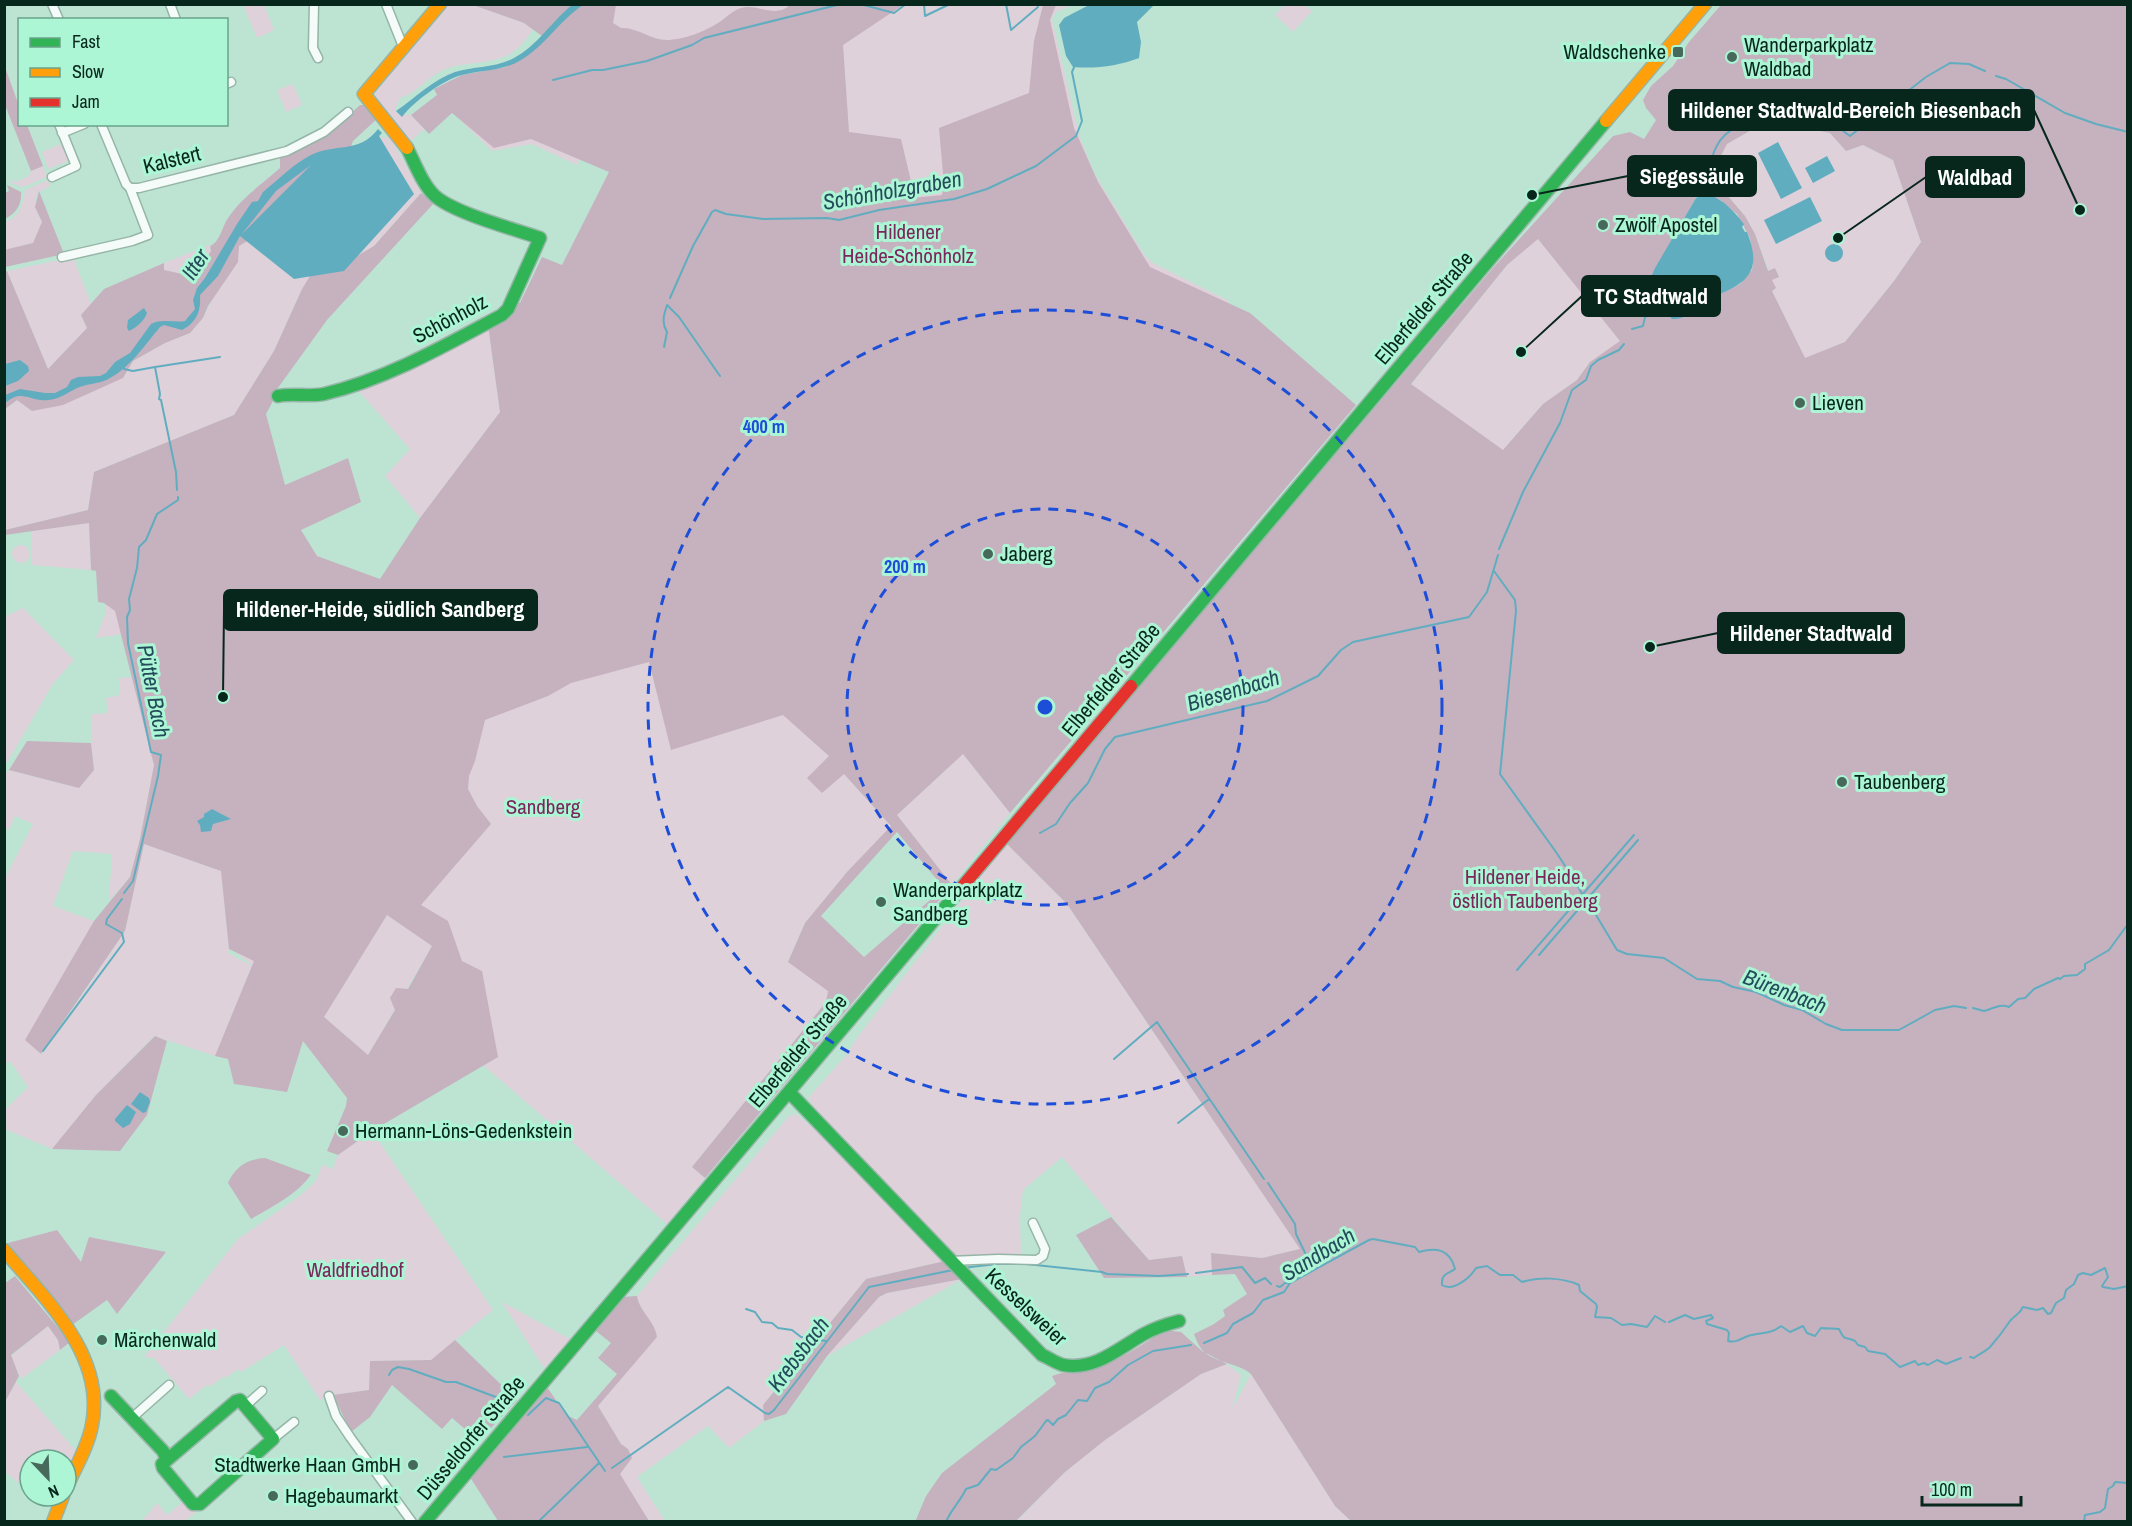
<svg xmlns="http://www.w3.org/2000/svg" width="2132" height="1526" font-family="'Archivo Narrow',sans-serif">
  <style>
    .green { fill: #ded1da }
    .forest { fill: #c6b1bf; fill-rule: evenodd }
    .water { fill: #61adc0; fill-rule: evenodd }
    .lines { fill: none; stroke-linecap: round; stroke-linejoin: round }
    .stream { stroke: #61adc0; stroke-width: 2 }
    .street-casing { stroke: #95b5a7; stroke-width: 11 }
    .fast-casing { stroke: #95b5a7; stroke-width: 15 }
    .slow-casing { stroke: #95b5a7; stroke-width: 15 }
    .jam-casing { stroke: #95b5a7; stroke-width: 15 }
    .street { stroke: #f5fbf8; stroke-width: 8 }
    .fast { stroke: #30b455; stroke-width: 12 }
    .slow { stroke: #ff9f0a; stroke-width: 12 }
    .jam { stroke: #e5322d; stroke-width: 12 }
    .ring { fill: none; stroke: #1d4ed8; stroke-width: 3; stroke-dasharray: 10 8 }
    .poi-dot { fill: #47695c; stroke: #acf5d5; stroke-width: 2 }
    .labels { text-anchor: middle; stroke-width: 6; stroke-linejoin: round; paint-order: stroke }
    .poi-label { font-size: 21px; fill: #08271c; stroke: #acf5d5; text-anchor: start }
    .street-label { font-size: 21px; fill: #08271c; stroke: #acf5d5 }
    .park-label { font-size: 21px; fill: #7a275b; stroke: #acf5d5 }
    .water-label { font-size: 22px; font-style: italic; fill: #234b5a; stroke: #acf5d5 }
    .centre { fill: #1d4ed8; stroke: #acf5d5; stroke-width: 3 }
    .ring-label { font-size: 18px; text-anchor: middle; font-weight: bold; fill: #1d4ed8; stroke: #acf5d5; stroke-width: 6; stroke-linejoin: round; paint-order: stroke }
    .leader { fill: none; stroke: #08271c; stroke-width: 2 }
    .callout-dot { fill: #08271c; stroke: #acf5d5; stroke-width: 2 }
    .callout { fill: #08271c; stroke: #08271c; stroke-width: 2 }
    .callout-label { font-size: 22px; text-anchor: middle; font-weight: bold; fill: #fff }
  </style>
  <rect width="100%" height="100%" fill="#bde4d3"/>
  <path class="green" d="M243 5H264L274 30 257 38Z
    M448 5H473L524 23 533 30C526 39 520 48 510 54 490 65 464 61 443 70 427 78 417 93 400 98L395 110 398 114 411 115 424 129 410 142 375 99V90Z
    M590 5H1073L1056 12 1052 19 1079 135 1094 173 1145 256 1153 263 1229 301 1178 386 720 655 829 756 822 793 843 773 892 826 847 872 805 923 788 961 828 991 826 1002 692 1167 705 1178 667 1224 483 1065 498 1057 432 942 386 909 259 971 230 948 225 871 167 756H152L154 765 140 839 130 877 109 901 112 854 73 851 53 906 94 921 26 1040 42 1054 125 931 144 844 221 871 229 949 228 953 252 966 215 1056 154 1036 96 1095 52 1149 5 1129 4 1111 28 1087 10 1061 5 1064V878L33 824 15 816 9 830 5 828V774L9 770 79 788 94 770 91 743 92 714 108 713 106 698 120 695V678L132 677 143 721 130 633 96 638 105 614 108 584 277 480 305 543 330 567 377 588 714 205 580 158 577 165 532 144 492 151 456 116 513 94 527 59Z
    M1284 5H1305L1312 11 1293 32 1275 15Z
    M293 84 302 105 286 112 277 90Z
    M1767 121 1830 133 1846 151 1863 145 1893 160 1921 242 1894 281 1845 342 1805 359 1772 291V280L1779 276 1775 268 1769 271 1755 234 1745 216 1727 195 1713 171 1727 144Z
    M379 135 382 138 390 137 421 193 374 246 302 289 274 351 234 415 94 472 88 510 5 530V409L17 400 123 378 133 361 165 343 190 333 203 318 239 246 335 190Z
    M66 142 73 159 48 169 42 152Z
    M43 166 47 177 23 187 11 183 10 180 16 182 29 176 31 171Z
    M48 180 50 186 37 193 35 207 42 222 33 243 5 250 4 222C19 219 24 203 25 190Z
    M1538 238 1621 342 1590 362 1577 380 1543 404 1503 450 1411 385 1507 265Z
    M209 245 211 251 196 277 164 270V263Z
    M73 257 91 304 81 315 87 328 48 369 7 271Z
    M488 325 500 412 420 518 385 476 410 449 356 388Z
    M89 523 91 570 32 565V531Z
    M12 554a9 9 0 1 1 18 0a9 9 0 1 1-18 0Z
    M23 608 74 660 52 685 7 763 4 760V617Z
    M963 754 1010 813 952 885 897 815Z
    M1006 843 1067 904 1300 1249 1262 1258 1211 1253 1212 1275 1187 1277 1182 1256 1149 1260 1062 1157 1023 1190 1020 1216 1021 1256 956 1260 818 1113 808 1098 845 1057 857 1038Z
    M387 914 432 946 368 1055 324 1017Z
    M796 1114 820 1134 945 1261 866 1279 763 1405 764 1421 729 1448 708 1426 637 1477 665 1521H649L619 1474 631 1458 628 1449 621 1444 598 1406 656 1337C655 1321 639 1311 637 1296L789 1116Z
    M372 1131 493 1310 431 1360 370 1361 369 1390 333 1395 320 1400 284 1345 241 1372 238 1369 226 1378 224 1376 210 1387 208 1384 189 1399 154 1358 144 1357 238 1239 301 1195 316 1181 322 1165 333 1169 338 1155Z
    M962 1279 827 1356 879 1297 887 1293Z
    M502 1302 570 1339 544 1368Z
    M48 1326 58 1340 60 1350 21 1379 11 1356Z
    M1227 1364 1241 1375 1232 1409 1251 1374 1335 1506 1351 1521 1016 1522 1065 1472 1105 1440 1201 1374Z
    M16 1382 76 1451 66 1471V1460H50L46 1457 44 1460H30V1480L25 1488 5 1472V1402Z
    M185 1500 196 1512 185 1521 141 1522 157 1503 167 1515Z"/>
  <path class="forest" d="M473 5H616L613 23 621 28C638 27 651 41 669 40 685 39 704 32 718 23 725 19 733 10 741 8 757 3 775 19 790 5H903L843 45 849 132 901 139 914 194 913 198 942 195 944 185 939 128 1029 93 1034 41 1043 5H1056L1050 20 1074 128 1098 182 1150 267 1250 313 1356 405 1010 813 963 754 897 815 952 885 705 1178 692 1167 826 1002 828 991 788 962 805 923 847 872 891 826 844 774 822 793 807 778 829 756 783 715 671 750 649 662 571 683 548 696 485 720 475 761 469 776 468 789 477 806 491 824 421 905 448 921 462 961 482 971 498 1057 372 1131 338 1155 327 1151 346 1106 347 1098 303 1041 287 1092 234 1084 228 1059 215 1056 254 961 229 949 221 871 144 844 125 931 41 1054 25 1040 94 921 130 877 140 839 154 765 115 611 104 603 98 602 96 571 91 570 89 523 5 535V530L88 510 94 472 234 415 274 351 302 289 323 255 345 263 374 246 421 193 434 203 327 320 275 392 272 403 266 414 285 485 348 458 361 502 301 530 317 556 380 579 420 518 500 412 488 325 514 302 520 303 542 257 562 265 609 172 531 139 494 148 452 113 429 134 411 115 437 95 434 89 462 75 506 67 546 39 524 23ZM897 832 944 888 864 957 821 916ZM387 915 432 946 408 989 396 988 390 998 395 1010 368 1055 324 1017Z
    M1721 5H2127V1521H1351L1335 1506 1251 1374C1238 1363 1216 1363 1203 1351 1199 1347 1196 1339 1194 1334L1214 1324 1225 1316 1223 1310 1247 1294 1235 1274 1212 1275 1211 1253 1262 1258 1300 1249 1067 904 1006 843 1493 268 1613 136 1630 132 1644 139 1656 120 1646 108 1643 100 1651 86 1673 66 1689 42ZM1767 121 1830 133 1846 151 1863 145 1893 160 1921 242 1894 281 1845 342 1805 358 1772 291 1776 288 1772 280 1779 277 1775 268 1768 271 1755 234 1745 216 1727 195 1713 171 1727 144ZM1697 196 1719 199 1737 214 1750 238 1753 264 1752 270 1740 284 1695 307 1690 314 1662 310 1648 282ZM1538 239 1620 341 1590 362 1577 380 1543 404 1503 450 1411 384 1507 265Z
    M5 67 19 106 20 124 27 125 43 166 31 171 5 105Z
    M360 105H367L379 117 353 141 335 190 239 246 238 262 208 306 203 318 190 333 165 343 133 361 123 378 63 405 32 411 17 400 5 409V271H7L48 369 87 328 81 315 104 289 164 263V270L196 277 211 251 210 246C220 242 222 227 228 218 241 198 262 184 280 168V158C315 144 333 130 360 105Z
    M7 185 21 192C22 205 16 213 5 219V193L9 191Z
    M39 191 64 254 5 267 4 250 33 243 42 222 35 207Z
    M27 741 91 743 94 770 79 788 9 770Z
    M155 1036 167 1041 147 1115 120 1151 52 1149 96 1095Z
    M265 1158 311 1175C296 1195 273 1206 251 1219L228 1183C235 1167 247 1159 265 1158Z
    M1111 1217 1149 1260 1182 1256 1187 1277 1104 1278 1076 1235Z
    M57 1230 81 1262 89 1237 166 1252 117 1314 107 1300 72 1325 8 1243Z
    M945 1261 962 1279 887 1293 879 1297 827 1356 786 1414 764 1421 763 1405 866 1279Z
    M15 1276 70 1342 60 1350 58 1340 48 1326 11 1355 19 1376 5 1402V1283Z
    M637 1296C639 1311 655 1321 657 1337L598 1406 621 1444 628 1449 632 1458 620 1474 649 1521H498L470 1477 547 1387 566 1415 577 1420 617 1374 598 1358 611 1343 596 1331 623 1297Z
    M1165 1330 1181 1332 1202 1351 1227 1364 1201 1374 1105 1440 1065 1472 1016 1521 915 1522 926 1496 942 1473 1056 1384 1052 1376C1068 1370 1086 1371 1103 1365 1125 1357 1146 1342 1165 1330Z
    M455 1340 517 1400 479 1441 452 1418 442 1429 392 1385 370 1417 351 1432 333 1395 369 1390 370 1361 431 1360Z"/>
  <path class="water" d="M1091 4 1154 5 1137 22 1141 42 1139 58C1118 66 1096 69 1073 67L1066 56 1059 25 1064 18Z
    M572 5H583C559 21 545 46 521 60 503 71 482 70 462 75 443 80 414 101 402 117L396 111C415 98 434 79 455 72 474 66 495 68 514 58 537 46 552 21 572 5Z
    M378 129 382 133 379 136 414 194 344 271 294 279 240 236 218 276 200 295C201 311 197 322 182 330L164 325 160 327C144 346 128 371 104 381 95 384 86 384 77 388 67 393 60 399 48 400 29 402 23 388 5 403V395L20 389 45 393H55L67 387 71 380 78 377 100 376 106 373 115 362 130 353 151 324C162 318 174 323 185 321L195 309 193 300 197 288 205 278 237 224 252 202 258 201 263 192C278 180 293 164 311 155 335 143 359 154 378 129ZM311 165 242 234 276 191Z
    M1778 142 1802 188 1781 199 1758 153Z
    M1827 156 1835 171 1813 183 1805 168Z
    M1703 194C1721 196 1733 210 1744 224L1742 227 1745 232H1747C1767 282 1736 285 1700 304 1688 311 1689 319 1672 319L1663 310 1657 299 1650 294 1647 286 1655 268 1696 198Z
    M1810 197 1822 221 1776 244 1764 220Z
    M1825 253a9 9 0 1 1 18 0a9 9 0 1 1-18 0Z
    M144 308 147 313C144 321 137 327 129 331L127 328 128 320Z
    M20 360 28 366 29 371 18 381 5 386V364Z
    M212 809 231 819 213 824 211 831 201 832 200 825 197 821 204 817V814Z
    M140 1092 149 1098 150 1102 146 1112 143 1113 131 1104Z
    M127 1105 136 1112 130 1124 123 1128 115 1121V1119Z"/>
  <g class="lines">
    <path class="stream" d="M860 4 894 13 906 4
      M924 4 925 16 950 4
      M1006 4 1011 30 1038 7
      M1996 76 2006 79 2065 113 2096 124 2128 132
      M553 80 592 70H603L647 61 692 45 704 38 841 4
      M1709 166C1713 155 1716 143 1725 135 1736 125 1755 117 1769 113L1839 128 1850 136 1926 77 1950 63 1969 64 1985 71
      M670 298 693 246 712 212 715 210 726 214 763 219 827 218 839 220 879 210 954 199 987 189 1036 166 1076 136 1082 121 1072 72 1075 65
      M1632 329 1643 326 1645 317 1662 309V306
      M664 347 667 332C661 322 664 315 667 305L679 317 720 376
      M124 364V369L133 371 155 367 160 394 159 399 161 400 176 472 177 490
      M155 367 220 357
      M1499 549 1523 492 1560 423 1572 390 1586 380 1591 366 1598 360 1619 350 1624 344
      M1494 571 1515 600 1516 611 1500 774 1556 852 1577 884
      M1040 833 1056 824 1070 803 1088 783 1105 749 1115 737 1267 701 1318 676 1341 650 1353 642 1469 617 1487 592 1498 555
      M1557 881 1577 884 1582 894
      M124 893 133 881 158 776 161 755 151 752 128 643 127 617 130 610 129 599 137 568 139 547 146 540 157 514 178 500V497
      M1587 900 1617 950 1627 954 1664 958 1697 979 1720 981 1733 987 1756 992 1784 1005 1802 1010 1826 1024 1842 1030H1899L1935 1010 1954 1006 1966 1008
      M1539 955 1638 840
      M1517 970 1634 835
      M1973 1008 1984 1011C1992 1009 2000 1003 2009 1007L2018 999 2025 998 2034 989 2058 978 2060 979 2064 976 2077 975 2085 969V964L2109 950 2128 924
      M43 1051 124 942 122 933 106 924 107 919 122 899
      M1114 1059 1157 1022 1264 1179
      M1178 1123 1209 1099
      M1268 1183 1295 1224 1296 1234 1309 1261
      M962 1268 997 1264H1026L1102 1272 1107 1274 1159 1276 1188 1274
      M1196 1273 1242 1267 1255 1283 1265 1278 1271 1284
      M1277 1286 1280 1287 1285 1283H1290
      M746 1309 755 1312 762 1322 772 1323 778 1328 792 1330 801 1337 826 1341
      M1669 1322 1685 1315 1694 1319 1711 1315 1713 1318 1706 1321 1707 1324 1727 1330 1729 1333 1728 1341C1736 1343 1740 1339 1748 1336 1760 1332 1770 1335 1781 1326L1790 1332 1803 1326 1807 1333 1815 1336 1821 1328C1828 1329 1834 1328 1839 1329 1845 1342 1845 1336 1855 1341L1858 1345 1865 1347 1868 1351 1885 1354 1900 1367 1915 1361 1918 1365 1924 1363 1928 1365 1937 1360 1946 1364 1961 1358
      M1204 1343 1227 1333 1233 1324 1253 1313 1263 1300 1284 1292 1290 1283 1369 1240 1373 1239 1415 1247 1419 1252C1436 1247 1450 1249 1455 1269 1448 1274 1441 1273 1442 1285 1453 1292 1470 1278 1476 1268L1487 1266 1500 1275H1513L1522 1282C1538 1277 1562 1277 1579 1285L1580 1291 1596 1304 1597 1307 1595 1317 1611 1318 1622 1325 1631 1324 1647 1327 1655 1316 1665 1322
      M1970 1357 1974 1358C1979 1354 1986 1351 1990 1347 1998 1338 2004 1330 2010 1321 2015 1315 2020 1314 2023 1307L2037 1310 2043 1308 2048 1314 2051 1313 2056 1303 2064 1298 2066 1290 2074 1284 2078 1275 2083 1273 2091 1275 2105 1268 2108 1277 2102 1286 2103 1287 2114 1289 2128 1286
      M389 1375 392 1370 398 1367 409 1369 446 1382H456L509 1402
      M528 1415 546 1398 559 1403 605 1471
      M504 1457 587 1447
      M612 1468 728 1387 765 1413 769 1414 774 1410 869 1287 953 1270
      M538 1522 599 1463
      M946 1522C951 1509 960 1502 966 1489L978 1485 991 1469 996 1470 1013 1458 1021 1447 1035 1436 1046 1421 1048 1420 1053 1425 1058 1419 1066 1415 1078 1400 1087 1401 1095 1388 1109 1382 1128 1365 1153 1351 1191 1345
      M2084 1522 2085 1515 2100 1512 2105 1508 2108 1489 2113 1486 2115 1482 2128 1483"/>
    <defs>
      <path id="street" d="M52 4 59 20
        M170 4 176 20
        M314 4 313 48 318 58
        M386 4 404 49
        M226 84 231 82
        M62 133 84 124
        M52 177 76 166 59 124
        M130 188H139L287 151 324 132 348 112
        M62 257 132 241 148 235 130 188 126 184 101 124
        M950 1261 998 1259 1037 1260 1043 1256 1045 1249 1033 1223
        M329 1396 336 1416 350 1437 412 1522
        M245 1406 262 1391
        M133 1417 169 1385
        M273 1439 294 1422"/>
      <path id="fast" d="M278 396C293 393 309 397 324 394 387 379 446 345 502 315L508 309 540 238C514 229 454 213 435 196 422 184 415 163 407 148
        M1131 686 1606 121
        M789 1092 1042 1355C1049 1358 1056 1363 1063 1365 1095 1371 1119 1348 1144 1334 1155 1328 1167 1324 1179 1321
        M111 1396 163 1451 167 1460 162 1464 163 1468 193 1504H200L273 1439 240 1400 236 1401 167 1460
        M425 1522 962 887"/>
      <path id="slow" d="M1606 121 1705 4
        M407 148 364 94 440 4
        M4 1250C45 1299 106 1355 92 1425 88 1447 75 1468 66 1489
        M53 1522 63 1496"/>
      <path id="jam" d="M962 887 1131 686"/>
    </defs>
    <use href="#street" class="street-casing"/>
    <use href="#fast" class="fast-casing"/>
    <use href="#slow" class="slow-casing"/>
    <use href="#jam" class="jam-casing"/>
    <use href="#street" class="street"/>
    <use href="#fast" class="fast"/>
    <use href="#slow" class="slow"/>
    <use href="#jam" class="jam"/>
  </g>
  <g class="ring">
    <circle cx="1045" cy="707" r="198"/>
    <circle cx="1045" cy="707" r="397"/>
  </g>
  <g class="poi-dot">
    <rect x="1672" y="46" width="12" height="12" rx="3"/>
    <circle cx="1732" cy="57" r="6"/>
    <circle cx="1603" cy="225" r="6"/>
    <circle cx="1800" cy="403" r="6"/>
    <circle cx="988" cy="554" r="6"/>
    <circle cx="1842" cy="782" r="6"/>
    <circle cx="881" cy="902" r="6"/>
    <circle cx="343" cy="1131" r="6"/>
    <circle cx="102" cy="1340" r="6"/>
    <circle cx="413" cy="1465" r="6"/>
    <circle cx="273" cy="1496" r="6"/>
  </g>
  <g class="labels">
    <g class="poi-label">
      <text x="1744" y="52">Wanderparkplatz<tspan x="1744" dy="24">Waldbad</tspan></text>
      <text x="1666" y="59" text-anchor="end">Waldschenke</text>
      <text x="1615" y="232">Zwölf Apostel</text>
      <text x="1812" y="410">Lieven</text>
      <text x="1000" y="561">Jaberg</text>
      <text x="1854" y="789">Taubenberg</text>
      <text x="893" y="897">Wanderparkplatz<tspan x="893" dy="24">Sandberg</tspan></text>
      <text x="355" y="1138">Hermann-Löns-Gedenkstein</text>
      <text x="114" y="1347">Märchenwald</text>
      <text x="401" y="1472" text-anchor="end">Stadtwerke Haan GmbH</text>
      <text x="285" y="1503">Hagebaumarkt</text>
    </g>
    <g class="street-label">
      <text transform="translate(172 160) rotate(-14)" y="7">Kalstert</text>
      <text transform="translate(1424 308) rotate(-50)" y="7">Elberfelder Straße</text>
      <text transform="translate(450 319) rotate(-28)" y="7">Schönholz</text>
      <text transform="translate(1111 680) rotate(-50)" y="7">Elberfelder Straße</text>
      <text transform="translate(798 1051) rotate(-50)" y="7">Elberfelder Straße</text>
      <text transform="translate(1026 1307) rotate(43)" y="7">Kesselsweier</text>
      <text transform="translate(471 1438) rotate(-50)" y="7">Düsseldorfer Straße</text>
    </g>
    <g class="park-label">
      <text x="908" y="239">Hildener<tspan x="908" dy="24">Heide-Schönholz</tspan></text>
      <text x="543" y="814">Sandberg</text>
      <text x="1525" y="884">Hildener Heide,<tspan x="1525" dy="24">östlich Taubenberg</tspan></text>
      <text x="355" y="1277">Waldfriedhof</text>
    </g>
    <g class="water-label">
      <text transform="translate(892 190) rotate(-10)" y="8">Schönholzgraben</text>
      <text transform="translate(195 264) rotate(-57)" y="8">Itter</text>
      <text transform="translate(1233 690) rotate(-17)" y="8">Biesenbach</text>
      <text transform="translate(154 691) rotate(79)" y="8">Pütter Bach</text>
      <text transform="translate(1785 991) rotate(21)" y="8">Bürenbach</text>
      <text transform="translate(1318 1254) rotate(-31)" y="8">Sandbach</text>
      <text transform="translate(798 1354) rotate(-53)" y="8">Krebsbach</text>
    </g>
  </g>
  <circle cx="1045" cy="707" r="9" class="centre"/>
  <g class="ring-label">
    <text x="764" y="433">400 m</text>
    <text x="905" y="573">200 m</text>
  </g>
  <path class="leader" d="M2080 210L2034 110M1532 195L1628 176M1838 238L1926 177M1521 352L1582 296M223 697L224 610M1650 647L1718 633"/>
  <g class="callout-dot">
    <circle cx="2080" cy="210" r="6"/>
    <circle cx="1532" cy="195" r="6"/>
    <circle cx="1838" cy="238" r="6"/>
    <circle cx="1521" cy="352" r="6"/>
    <circle cx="223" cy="697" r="6"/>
    <circle cx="1650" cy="647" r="6"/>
  </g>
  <g class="callout">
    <rect x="1669" y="90" width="365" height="40" rx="6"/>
    <rect x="1628" y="156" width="128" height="40" rx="6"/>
    <rect x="1926" y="157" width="98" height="40" rx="6"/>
    <rect x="1582" y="276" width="138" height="40" rx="6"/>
    <rect x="224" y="590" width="313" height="40" rx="6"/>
    <rect x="1718" y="613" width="186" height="40" rx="6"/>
  </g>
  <g class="callout-label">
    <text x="1851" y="118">Hildener Stadtwald-Bereich Biesenbach</text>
    <text x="1692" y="184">Siegessäule</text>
    <text x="1975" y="185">Waldbad</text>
    <text x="1651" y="304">TC Stadtwald</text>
    <text x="380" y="617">Hildener-Heide, südlich Sandberg</text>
    <text x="1811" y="641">Hildener Stadtwald</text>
  </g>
  <rect width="2132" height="1526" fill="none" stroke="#08271c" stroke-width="12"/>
  <rect x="18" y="18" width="210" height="108" fill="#acf5d5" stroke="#6aa38b" stroke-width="1.5"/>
  <rect x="30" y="38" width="30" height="9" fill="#30b455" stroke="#6aa38b" stroke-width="1.5"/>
  <text x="72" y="48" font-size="18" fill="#08271c">Fast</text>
  <rect x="30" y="68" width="30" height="9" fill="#ff9f0a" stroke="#6aa38b" stroke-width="1.5"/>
  <text x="72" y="78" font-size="18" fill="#08271c">Slow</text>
  <rect x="30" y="98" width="30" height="9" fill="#e5322d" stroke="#6aa38b" stroke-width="1.5"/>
  <text x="72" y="108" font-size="18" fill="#08271c">Jam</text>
  <g transform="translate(48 1478) rotate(157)"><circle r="28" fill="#acf5d5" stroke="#6aa38b" stroke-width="1.5"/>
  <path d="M0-4.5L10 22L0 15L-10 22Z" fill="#47695c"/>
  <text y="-9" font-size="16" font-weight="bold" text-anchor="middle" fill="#08271c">N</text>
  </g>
  <path d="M1922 1496v9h99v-9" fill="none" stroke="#08271c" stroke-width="3"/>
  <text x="1931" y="1496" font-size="18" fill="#08271c" stroke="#acf5d5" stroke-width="4.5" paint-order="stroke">100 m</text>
</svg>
